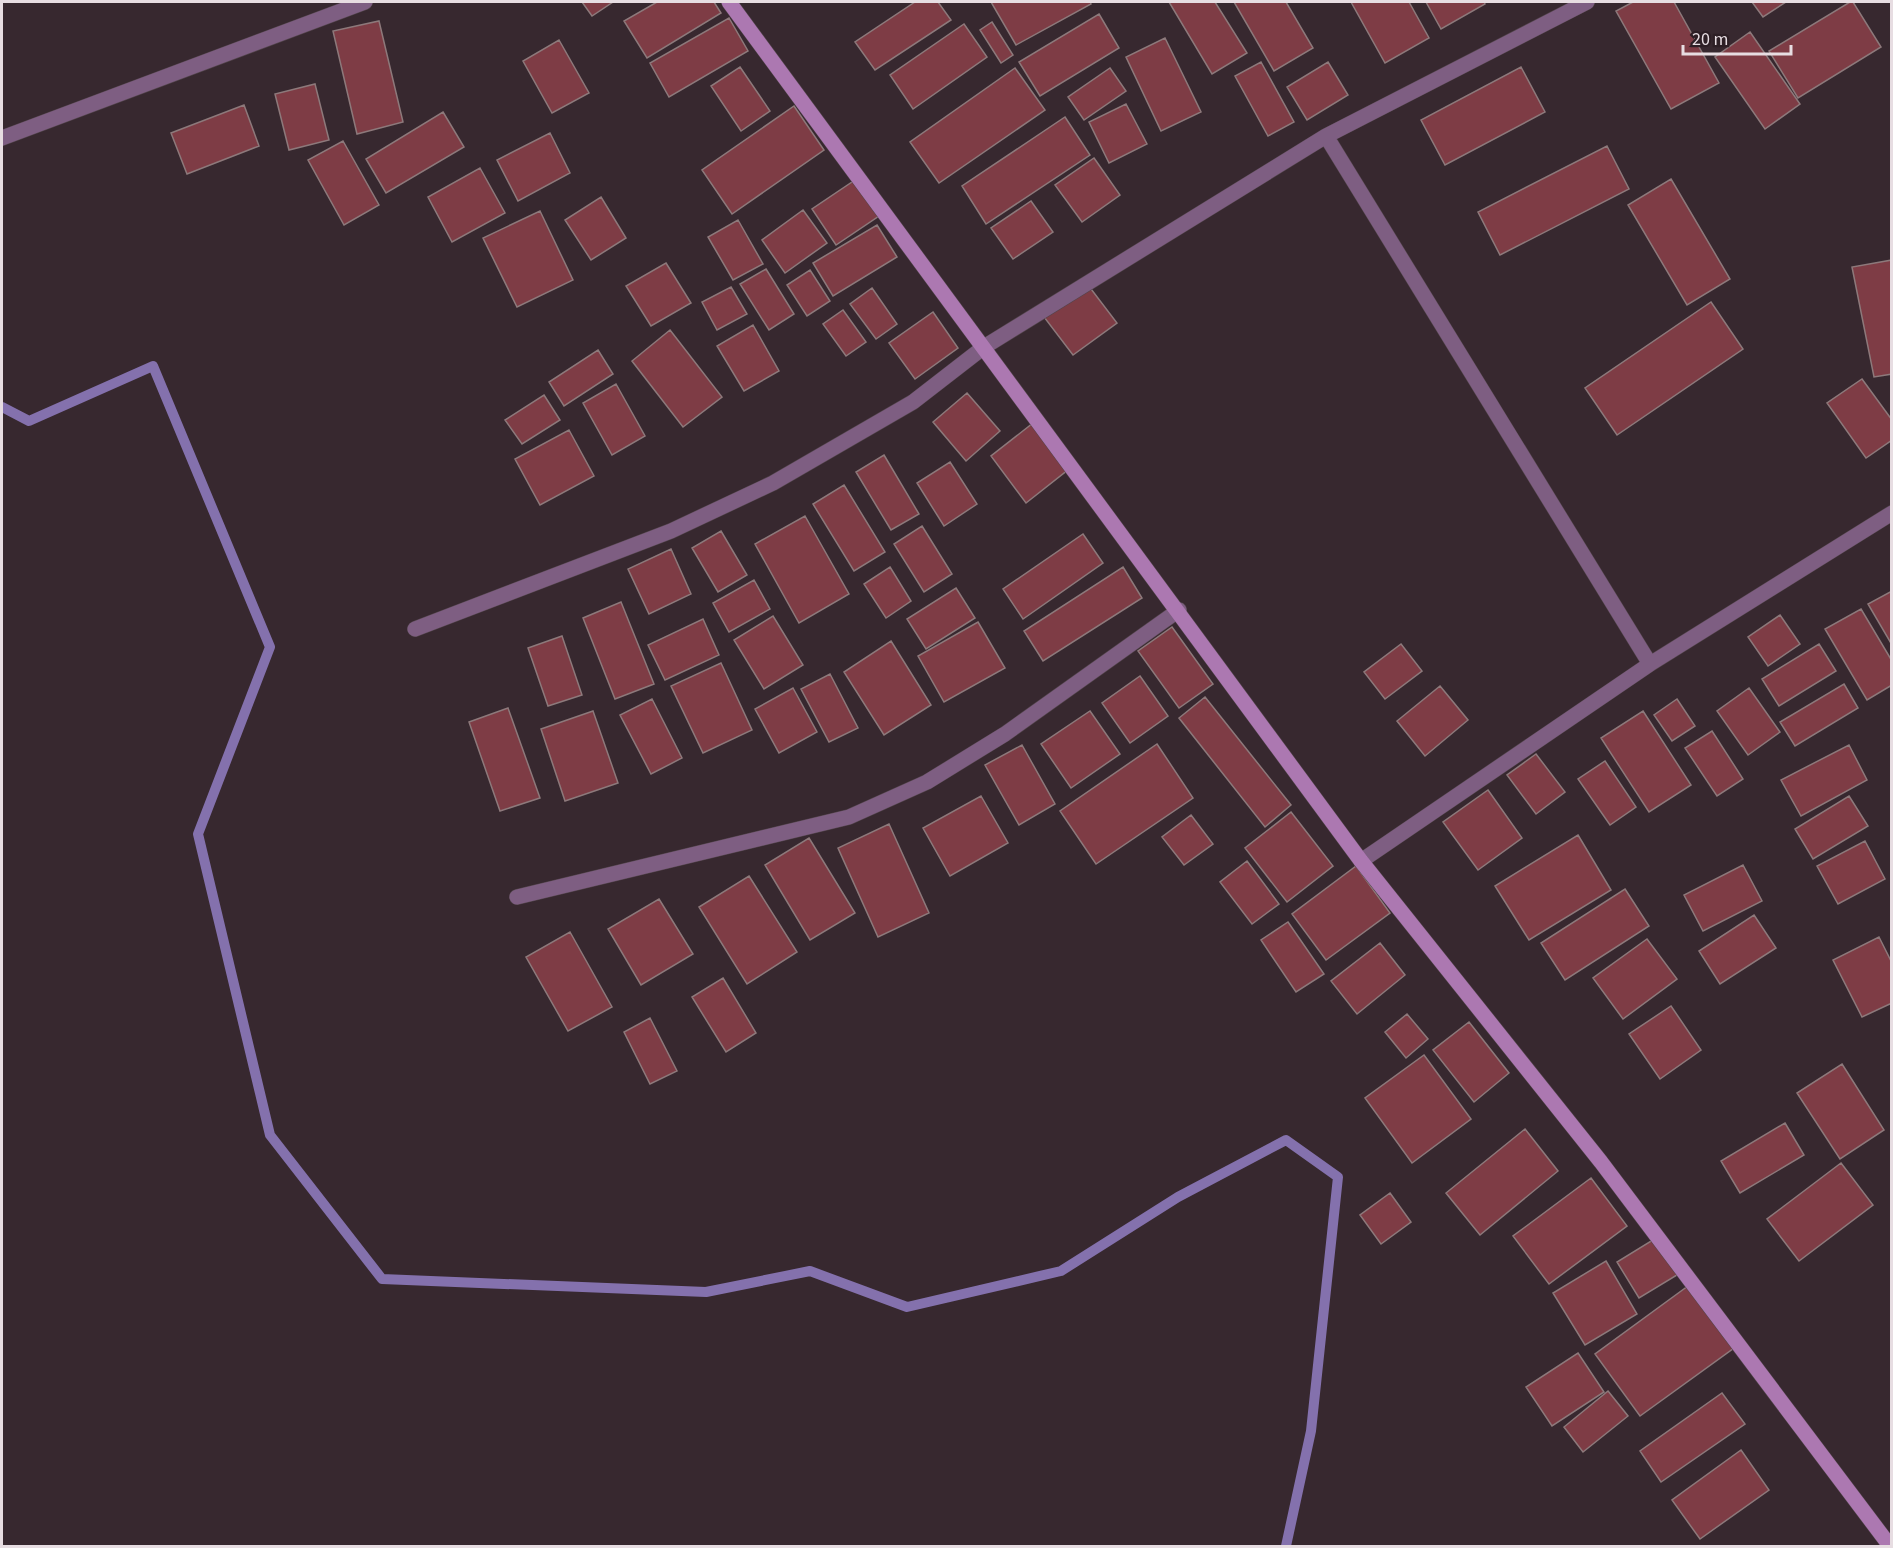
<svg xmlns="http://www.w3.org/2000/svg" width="1893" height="1548" font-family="'Source Sans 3',sans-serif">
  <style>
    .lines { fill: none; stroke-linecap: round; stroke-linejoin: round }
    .stream { stroke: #8471ad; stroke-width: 10 }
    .building { fill: #7e3c45; stroke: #8d797b; stroke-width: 1.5 }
    .street-casing { stroke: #53454c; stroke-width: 16 }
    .secondary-casing { stroke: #53454c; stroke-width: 16 }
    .street { stroke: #7e5e82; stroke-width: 15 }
    .secondary { stroke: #ac78b1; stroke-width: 15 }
  </style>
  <rect width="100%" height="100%" fill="#37282f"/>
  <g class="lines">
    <path class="stream" d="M2 407 29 421 153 366 270 647 198 834 270 1135 382 1279 706 1292 810 1271 907 1307 1061 1271 1178 1197 1286 1140 1338 1177 1311 1431 1286 1546"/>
  </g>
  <path class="building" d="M582 2H613L592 16Z
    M657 2H714L721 13 647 58 624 21Z
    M915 2H938L951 20 875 70 855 42Z
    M991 2H1090L1091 4 1016 45Z
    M1169 2H1215L1247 53 1212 74Z
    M1234 2H1286L1313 48 1274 71Z
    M1351 2H1409L1429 38 1385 63Z
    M1426 2H1484L1485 4 1441 29Z
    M1633 2H1674L1719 83 1671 109 1616 11Z
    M1752 2H1786L1763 17Z
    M1850 2H1853L1881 47 1798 98 1769 51Z
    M1099 14 1119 48 1040 96 1019 62Z
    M729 18 748 51 669 97 650 63Z
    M379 21 403 122 357 134 333 31Z
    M992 22 1013 55 1001 63 980 30Z
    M964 24 987 57 913 109 890 75Z
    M1750 32 1800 104 1765 129 1715 57Z
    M1165 38 1201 112 1161 131 1126 57Z
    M559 40 589 93 552 113 523 61Z
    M1261 62 1294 122 1268 136 1235 76Z
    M1328 62 1348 95 1307 120 1287 87Z
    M740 67 770 111 741 131 711 86Z
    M1521 67 1545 112 1445 165 1421 120Z
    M1015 68 1045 110 939 183 910 142Z
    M1110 68 1126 91 1084 120 1068 97Z
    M315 84 329 140 289 150 275 94Z
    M1126 104 1147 144 1109 163 1089 122Z
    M244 105 259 146 187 174 171 133Z
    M794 106 824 150 732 214 702 170Z
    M443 112 464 147 386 193 366 159Z
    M1065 117 1090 155 986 224 962 186Z
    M550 133 570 173 518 201 497 160Z
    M343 141 379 205 344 225 308 160Z
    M1607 146 1629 189 1500 255 1478 212Z
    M1094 158 1120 195 1082 222 1055 185Z
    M480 168 505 213 452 242 428 197Z
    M1671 179 1730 279 1687 305 1628 205Z
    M855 180 879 216 836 245 812 209Z
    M601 197 626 238 591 260 565 220Z
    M1031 201 1053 232 1013 259 991 228Z
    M803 210 827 243 785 273 762 240Z
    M540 211 573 280 517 307 483 238Z
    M738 220 763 264 733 280 708 237Z
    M877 225 897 257 833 296 813 263Z
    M1892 260V374L1874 377 1852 267Z
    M666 263 691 303 651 326 626 286Z
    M766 269 794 314 769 330 740 284Z
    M810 270 830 301 807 316 787 285Z
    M1088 285 1117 323 1073 355 1044 317Z
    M731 287 747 314 717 330 702 302Z
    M872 288 897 324 876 339 850 304Z
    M1711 302 1743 349 1617 435 1585 388Z
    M843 310 866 342 846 356 823 324Z
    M933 312 958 348 915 379 889 343Z
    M753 325 779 371 744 391 717 346Z
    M670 330 722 397 683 427 632 361Z
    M598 350 613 374 564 406 549 382Z
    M1862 379 1892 420V440L1866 458 1827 403Z
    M616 384 645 436 612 455 583 403Z
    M967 393 1000 431 966 461 933 422Z
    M544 395 560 420 522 444 505 420Z
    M1033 423 1069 469 1026 503 991 456Z
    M569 430 594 476 540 505 515 459Z
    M884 455 919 514 891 530 856 472Z
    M950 462 977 504 944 526 917 483Z
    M844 485 885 552 854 571 813 504Z
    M805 516 849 594 799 623 755 544Z
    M922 526 952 574 924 592 894 544Z
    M721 531 747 575 718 592 692 548Z
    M1083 534 1103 563 1023 619 1003 589Z
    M671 549 691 594 649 614 628 569Z
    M890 567 911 601 886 618 864 584Z
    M1123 567 1142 598 1043 661 1024 631Z
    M754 580 770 609 729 632 713 603Z
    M956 588 975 618 926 649 907 619Z
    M1892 591V645L1868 604Z
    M621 602 654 684 615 699 583 618Z
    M1861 609 1892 661V685L1867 700 1825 629Z
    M1780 615 1800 644 1768 666 1748 637Z
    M773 616 803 665 764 689 734 640Z
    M703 619 719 655 665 680 648 645Z
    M978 622 1005 668 944 702 918 656Z
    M1172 627 1213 684 1179 708 1138 651Z
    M562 636 582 695 548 706 528 648Z
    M891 641 931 705 884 735 844 672Z
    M1401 644 1422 671 1385 699 1364 672Z
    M1819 644 1836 671 1779 706 1762 679Z
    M721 663 752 730 703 753 671 686Z
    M830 674 858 728 829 742 801 689Z
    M1140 676 1168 716 1130 743 1102 703Z
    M1844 684 1858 708 1795 746 1780 722Z
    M1440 686 1468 720 1425 756 1397 721Z
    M793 688 817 732 779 753 755 709Z
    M1749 688 1780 732 1748 755 1717 711Z
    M1205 697 1291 805 1265 827 1179 718Z
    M652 699 682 758 651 774 620 715Z
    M1677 699 1695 726 1672 741 1654 715Z
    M508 708 540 798 500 811 469 722Z
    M593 711 618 783 565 801 541 729Z
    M1090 711 1120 754 1071 788 1041 744Z
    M1643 711 1691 785 1649 812 1601 738Z
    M1712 731 1743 779 1717 796 1685 748Z
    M1157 744 1193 798 1096 864 1060 811Z
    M1022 745 1055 804 1019 825 985 765Z
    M1849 745 1867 780 1801 816 1781 780Z
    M1536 754 1565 792 1536 814 1507 775Z
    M1605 761 1636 807 1610 825 1578 779Z
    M1488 790 1522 838 1478 870 1443 822Z
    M981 796 1008 843 950 876 923 828Z
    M1849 796 1868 826 1813 859 1795 829Z
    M1291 812 1333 866 1287 902 1245 848Z
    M1191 815 1213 844 1184 865 1162 837Z
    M889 824 929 913 878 937 838 848Z
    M1578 835 1611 890 1529 940 1495 886Z
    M809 838 855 913 810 940 765 865Z
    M1865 841 1885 879 1838 904 1817 866Z
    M1247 861 1279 904 1252 924 1220 882Z
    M1743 865 1762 901 1703 931 1684 895Z
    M1356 866 1390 913 1326 960 1292 914Z
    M749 876 797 952 747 984 699 907Z
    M1625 889 1649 926 1565 980 1541 943Z
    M659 899 693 954 641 985 608 929Z
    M1754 915 1776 948 1720 984 1699 951Z
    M1288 922 1324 974 1296 992 1261 940Z
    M570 932 612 1007 568 1031 526 957Z
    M1879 937 1892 963V1003L1862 1017 1833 960Z
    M1647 939 1677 979 1623 1019 1593 978Z
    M1380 943 1405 975 1357 1014 1331 981Z
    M723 978 756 1033 726 1052 692 997Z
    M1671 1006 1701 1050 1660 1079 1629 1034Z
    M1407 1014 1428 1039 1406 1058 1385 1032Z
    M650 1018 677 1071 650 1084 624 1032Z
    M1469 1022 1509 1073 1474 1102 1433 1050Z
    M1424 1055 1471 1119 1412 1163 1365 1098Z
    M1842 1064 1884 1130 1840 1159 1797 1093Z
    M1785 1123 1804 1155 1740 1193 1721 1161Z
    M1525 1129 1558 1171 1480 1235 1446 1193Z
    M1841 1163 1873 1205 1799 1261 1767 1219Z
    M1591 1178 1627 1226 1549 1284 1513 1236Z
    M1390 1193 1411 1222 1381 1244 1360 1215Z
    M1656 1238 1677 1275 1639 1298 1617 1262Z
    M1606 1261 1637 1314 1585 1345 1553 1293Z
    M1688 1286 1734 1348 1640 1416 1595 1354Z
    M1578 1353 1604 1392 1552 1426 1526 1387Z
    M1608 1391 1628 1416 1583 1452 1564 1427Z
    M1722 1393 1745 1424 1661 1482 1640 1451Z
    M1741 1450 1769 1490 1700 1539 1672 1500Z"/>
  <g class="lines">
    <defs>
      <path id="street" d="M1587 2 1326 136 1650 664
        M2 138 365 2
        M415 629 671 531 773 483 913 402 984 347 1326 136
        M1361 861 1650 664 1892 513
        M517 897 849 817 927 782 1005 734 1179 610"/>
      <path id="secondary" d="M729 2 1361 861 1601 1162 1890 1546"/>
    </defs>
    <use href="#street" class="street-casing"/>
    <use href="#secondary" class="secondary-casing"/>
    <use href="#street" class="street"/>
    <use href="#secondary" class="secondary"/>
  </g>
  <rect width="1893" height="1548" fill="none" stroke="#e7dde2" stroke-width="6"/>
  <path d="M1683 45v9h108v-9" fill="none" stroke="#e7dde2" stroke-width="3"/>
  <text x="1692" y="45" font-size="18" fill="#e7dde2" stroke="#2d1f25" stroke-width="4.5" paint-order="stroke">20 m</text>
</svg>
